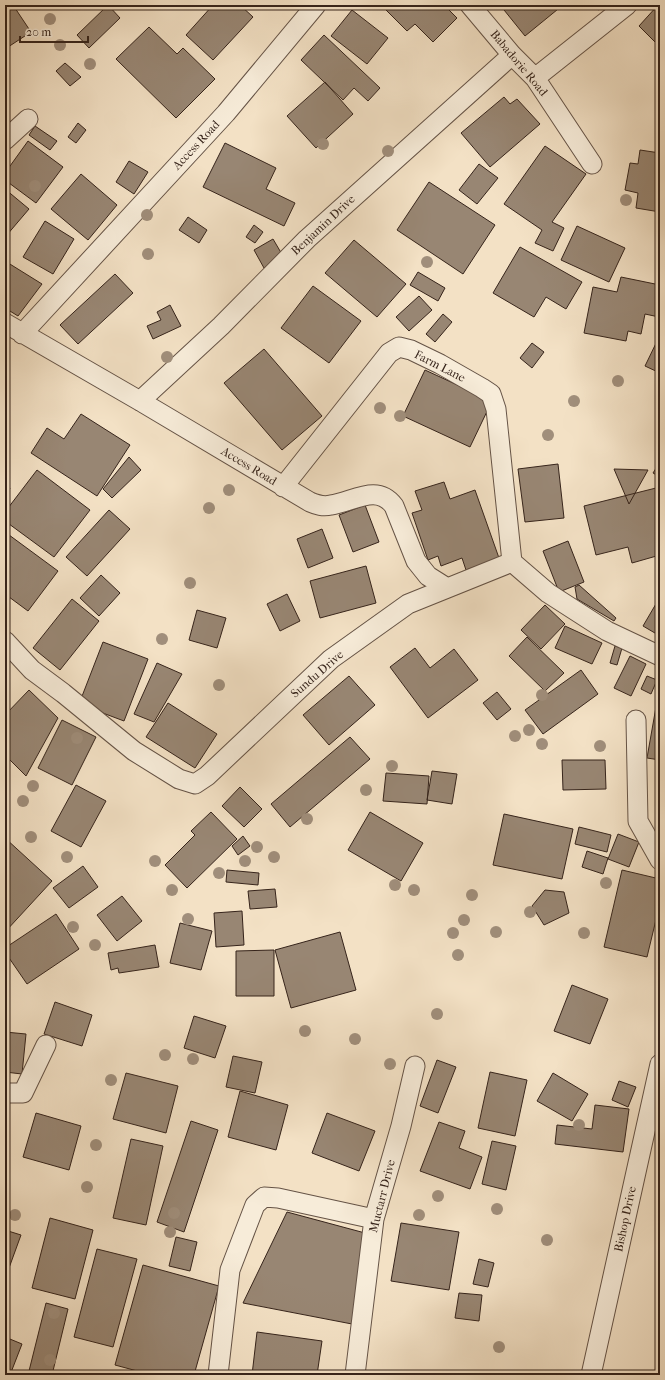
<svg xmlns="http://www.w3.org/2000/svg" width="665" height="1380" font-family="'IM FELL French Canon',serif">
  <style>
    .building { fill: #988673; stroke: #36241b }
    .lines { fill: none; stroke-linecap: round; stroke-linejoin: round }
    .street-casing { stroke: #655346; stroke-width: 21 }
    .street { stroke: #f7ecd9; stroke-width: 19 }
    .tree { fill: #a08e7b }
    .labels { text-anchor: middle; stroke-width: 3.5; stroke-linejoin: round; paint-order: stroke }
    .street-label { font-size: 12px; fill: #36241b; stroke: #f7ecd9 }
  </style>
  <rect width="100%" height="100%" fill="#f3e1c5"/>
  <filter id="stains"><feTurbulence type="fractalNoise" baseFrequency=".005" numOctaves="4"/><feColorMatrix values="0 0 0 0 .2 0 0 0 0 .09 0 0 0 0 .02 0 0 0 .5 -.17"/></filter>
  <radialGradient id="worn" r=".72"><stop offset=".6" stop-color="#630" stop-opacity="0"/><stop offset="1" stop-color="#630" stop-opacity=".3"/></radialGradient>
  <path class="building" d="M5 5H13L31 32 5 49Z
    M108 5 120 18 89 48 77 35Z
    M213 5H240L253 17 213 60 186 35Z
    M381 5H444L457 18 433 42 415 24 407 31Z
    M500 5H563L525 36Z
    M594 5H606L598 10Z
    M658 5H660V36L655 42 639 26Z
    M352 10 388 38 367 64 331 36Z
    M149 27 177 54 183 48 215 79 176 118 116 59Z
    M324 35 380 88 368 101 354 88 343 100 301 60Z
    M65 63 81 77 70 86 56 71Z
    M325 82 353 114 316 148 287 116Z
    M504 97 510 104 517 99 540 124 490 167 461 133Z
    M5 107 10 111 5 116Z
    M78 123 86 130 76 143 68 137Z
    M35 126 57 141 50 150 29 135Z
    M28 141 63 167 36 203 5 180V173Z
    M225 143 276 168 266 189 295 203 284 226 203 187Z
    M545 146 586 174 552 222 564 228 553 251 535 243 542 230 504 204Z
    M640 150 660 153V212L636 208 638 193 625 190 630 163 638 164Z
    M129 161 148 172 134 194 116 182Z
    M479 164 498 178 477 204 459 190Z
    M81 174 117 205 88 240 51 209Z
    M429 182 495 225 463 274 397 230Z
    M5 189 29 209 6 236 5 235Z
    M188 217 207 230 199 243 179 230Z
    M45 221 74 239 53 274 23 257Z
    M254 225 263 232 255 243 246 237Z
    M577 226 625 248 609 282 561 260Z
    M273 239 283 256 264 268 254 250Z
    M354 240 406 284 377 317 325 273Z
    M520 247 582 282 566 309 546 297 534 317 493 293Z
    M5 261 42 284 18 316 5 308Z
    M418 272 445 288 438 301 410 285Z
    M115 274 133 293 78 344 60 325Z
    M621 277 660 285V311L659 317 645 314 641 334 628 331 626 341 584 333 593 287 617 292Z
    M313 286 361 321 329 363 281 328Z
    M419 296 432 310 409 331 396 317Z
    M170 305 181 326 153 339 147 326 161 320 157 312Z
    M443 314 452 322 435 342 426 334Z
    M660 335V373L645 366Z
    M532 343 544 352 532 368 520 358Z
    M264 349 322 416 282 450 224 383Z
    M425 370 492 401 470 447 403 416Z
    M81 414 130 445 97 496 31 453 47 428 64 439Z
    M129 457 141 470 112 498 103 489Z
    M660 462V477L653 473Z
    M558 464 564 518 525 522 518 469Z
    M614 469 648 470 629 504Z
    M37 470 90 510 54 557 5 521V512Z
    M444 482 450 499 475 490 499 558 466 570 462 558 441 566 438 556 428 560 412 513 422 510 415 491Z
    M5 485 10 488 5 498Z
    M660 487V539L656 540 660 555 632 563 628 547 596 555 584 506Z
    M365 505 379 542 353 552 339 515Z
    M109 510 130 529 87 576 66 557Z
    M322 529 333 558 308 568 297 539Z
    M5 532 58 571 28 611 5 594Z
    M568 541 584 582 559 592 543 551Z
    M366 566 376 603 320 618 310 581Z
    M101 575 120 593 99 616 80 598Z
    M579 585 616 618 614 621 577 599 575 587Z
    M287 594 300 621 280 631 267 604Z
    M660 597V636L643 626Z
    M72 599 99 621 60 670 33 648Z
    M545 605 565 624 541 649 521 630Z
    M197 610 226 618 217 648 189 640Z
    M565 626 602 643 592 664 555 648Z
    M527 637 564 673 545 691 509 656Z
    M103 642 148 659 124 721 79 704Z
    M615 646 622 648 617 665 610 663Z
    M415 648 430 668 454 649 478 680 428 718 390 667Z
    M630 656 646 664 631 696 614 688Z
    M157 663 182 674 154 722 134 714Z
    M581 670 598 694 543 734 525 710Z
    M349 676 375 705 329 745 303 715Z
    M647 676 657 680 651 694 641 689Z
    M29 690 58 718 26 776 5 755V715Z
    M497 692 511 709 497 720 483 703Z
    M168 703 217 734 195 768 146 737Z
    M656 707 660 708V760L647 758Z
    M62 720 96 737 72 785 38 768Z
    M350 737 370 759 290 827 271 804Z
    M562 760H605L606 789 563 790Z
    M432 771 457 774 452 804 427 800Z
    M386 773 429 776 427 804 383 801Z
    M76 785 106 801 81 847 51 831Z
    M240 787 262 809 244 827 222 806Z
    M211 812 237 839 187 888 165 865 195 835 191 831Z
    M370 812 423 843 401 881 348 850Z
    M504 814 573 829 562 879 493 865Z
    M579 827 611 835 607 852 575 844Z
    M618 834 639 842 629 867 608 859Z
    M243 836 250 846 238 855 232 846Z
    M5 838 52 881 5 932Z
    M587 851 608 858 603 874 582 867Z
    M83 866 98 887 69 908 53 888Z
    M227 870 259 873 258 885 226 882Z
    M622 870 660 879V903L647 957 604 947Z
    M275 889 277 907 250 909 248 891Z
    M545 890 564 892 569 913 544 925 532 906Z
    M122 896 142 921 117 941 97 915Z
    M242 911 244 945 216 947 214 913Z
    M56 914 79 949 27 984 5 952V948Z
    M180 923 212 931 201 970 170 963Z
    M340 932 356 990 291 1008 275 950Z
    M155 945 159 967 119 973 118 968 111 970 108 953Z
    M274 950V996H236V951Z
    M572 985 608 999 590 1044 554 1031Z
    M55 1002 92 1015 82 1046 44 1034Z
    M194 1016 226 1026 215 1058 184 1048Z
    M5 1032 26 1034 22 1074 5 1072Z
    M233 1056 262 1062 255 1093 226 1087Z
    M437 1060 456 1067 438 1113 420 1106Z
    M490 1072 527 1080 515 1136 478 1128Z
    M126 1073 178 1086 166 1133 113 1119Z
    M553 1073 588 1094 572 1121 537 1101Z
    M619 1081 636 1087 628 1107 612 1100Z
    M240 1091 288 1105 276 1150 228 1137Z
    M595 1105 629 1109 623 1152 555 1144 557 1125 592 1129Z
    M36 1113 81 1126 69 1170 23 1157Z
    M327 1113 375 1131 359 1171 312 1153Z
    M191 1121 218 1130 184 1232 157 1222Z
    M439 1122 465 1131 459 1148 482 1157 470 1189 420 1171Z
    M131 1139 163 1146 146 1225 113 1218Z
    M492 1141 516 1146 506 1190 482 1184Z
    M287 1212 365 1233 352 1324 243 1303Z
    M50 1218 93 1230 75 1299 32 1288Z
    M401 1223 459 1232 449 1290 391 1281Z
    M5 1230 21 1235 5 1279Z
    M176 1237 197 1242 190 1271 169 1266Z
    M97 1249 137 1259 113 1347 74 1337Z
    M479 1259 494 1263 488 1287 473 1284Z
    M143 1265 219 1286 194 1375H152L115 1365Z
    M459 1293 482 1295 479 1321 455 1318Z
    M46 1303 68 1309 52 1375H28Z
    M257 1332 322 1341 317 1375H252Z
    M5 1337 22 1344 10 1375H5Z
    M77 1371 99 1375H77Z"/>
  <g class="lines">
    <defs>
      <path id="street" d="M470 5 512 55 535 78 592 164
        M535 78 627 5
        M5 140 28 119
        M5 323 140 401 310 502C317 505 323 507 331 505 353 502 377 483 394 506L416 561 428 576 447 588
        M22 334 226 113 316 5
        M140 401 221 326 307 239 512 55
        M283 487 389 353 399 347 411 350 440 364 482 388 491 394 496 409 512 562
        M5 641 32 670 63 693 134 751 179 779 195 784 207 776 331 659 408 604 512 562 548 593 607 631 660 656
        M636 720 638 821 660 860
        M5 1093H23L46 1045
        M218 1375 230 1270 255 1205 264 1197 278 1198 374 1219
        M355 1375 374 1219 401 1126 415 1066
        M591 1375 660 1064"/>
    </defs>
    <use href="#street" class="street-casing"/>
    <use href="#street" class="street"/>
  </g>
  <g class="tree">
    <circle cx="50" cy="19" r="6"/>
    <circle cx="60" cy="45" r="6"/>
    <circle cx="90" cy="64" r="6"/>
    <circle cx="323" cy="144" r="6"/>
    <circle cx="388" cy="151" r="6"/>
    <circle cx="35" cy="186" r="6"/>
    <circle cx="626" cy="200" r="6"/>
    <circle cx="147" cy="215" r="6"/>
    <circle cx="148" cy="254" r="6"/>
    <circle cx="427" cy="262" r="6"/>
    <circle cx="167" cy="357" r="6"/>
    <circle cx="618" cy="381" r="6"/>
    <circle cx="574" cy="401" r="6"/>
    <circle cx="380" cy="408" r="6"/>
    <circle cx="400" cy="416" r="6"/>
    <circle cx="548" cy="435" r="6"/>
    <circle cx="229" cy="490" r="6"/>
    <circle cx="209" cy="508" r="6"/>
    <circle cx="190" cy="583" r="6"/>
    <circle cx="162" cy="639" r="6"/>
    <circle cx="219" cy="685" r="6"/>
    <circle cx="542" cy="695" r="6"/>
    <circle cx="529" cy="730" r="6"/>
    <circle cx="515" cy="736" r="6"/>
    <circle cx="77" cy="738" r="6"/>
    <circle cx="542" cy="744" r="6"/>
    <circle cx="600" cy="746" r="6"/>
    <circle cx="392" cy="766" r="6"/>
    <circle cx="33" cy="786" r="6"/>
    <circle cx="366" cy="790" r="6"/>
    <circle cx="23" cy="801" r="6"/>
    <circle cx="307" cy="819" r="6"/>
    <circle cx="31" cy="837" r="6"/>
    <circle cx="257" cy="847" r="6"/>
    <circle cx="67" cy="857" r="6"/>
    <circle cx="274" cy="857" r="6"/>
    <circle cx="155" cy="861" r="6"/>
    <circle cx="245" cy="861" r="6"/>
    <circle cx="219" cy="873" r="6"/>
    <circle cx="606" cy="883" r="6"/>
    <circle cx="395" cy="885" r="6"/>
    <circle cx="172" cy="890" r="6"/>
    <circle cx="414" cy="890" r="6"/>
    <circle cx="472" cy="895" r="6"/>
    <circle cx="530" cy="912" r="6"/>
    <circle cx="188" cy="919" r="6"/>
    <circle cx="464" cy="920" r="6"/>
    <circle cx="73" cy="927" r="6"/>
    <circle cx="496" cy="932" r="6"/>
    <circle cx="453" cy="933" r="6"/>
    <circle cx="584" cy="933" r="6"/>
    <circle cx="95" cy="945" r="6"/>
    <circle cx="458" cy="955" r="6"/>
    <circle cx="437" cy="1014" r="6"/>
    <circle cx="305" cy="1031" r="6"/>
    <circle cx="355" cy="1039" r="6"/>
    <circle cx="165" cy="1055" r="6"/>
    <circle cx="193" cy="1059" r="6"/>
    <circle cx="390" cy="1064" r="6"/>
    <circle cx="111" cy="1080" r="6"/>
    <circle cx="579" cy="1125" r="6"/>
    <circle cx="96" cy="1145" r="6"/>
    <circle cx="87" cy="1187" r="6"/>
    <circle cx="438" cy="1196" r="6"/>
    <circle cx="497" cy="1209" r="6"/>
    <circle cx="174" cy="1213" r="6"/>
    <circle cx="15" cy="1215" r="6"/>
    <circle cx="419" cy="1215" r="6"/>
    <circle cx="170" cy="1232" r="6"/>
    <circle cx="547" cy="1240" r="6"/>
    <circle cx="54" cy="1313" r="6"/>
    <circle cx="499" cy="1347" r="6"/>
    <circle cx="50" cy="1360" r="6"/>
  </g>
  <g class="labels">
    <g class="street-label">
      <text transform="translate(519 63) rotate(50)" y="4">Babadorie Road</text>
      <text transform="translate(196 145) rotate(-47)" y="4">Access Road</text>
      <text transform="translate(323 225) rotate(-43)" y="4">Benjamin Drive</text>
      <text transform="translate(440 366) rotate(27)" y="4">Farm Lane</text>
      <text transform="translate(249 466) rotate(31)" y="4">Access Road</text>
      <text transform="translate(317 674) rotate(-41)" y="4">Sundu Drive</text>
      <text transform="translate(382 1196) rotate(-76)" y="4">Muctarr Drive</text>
      <text transform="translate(625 1219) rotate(-78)" y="4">Bishop Drive</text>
    </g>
  </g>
  <rect width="665" height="1380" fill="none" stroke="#f3e1c5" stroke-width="20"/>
  <rect x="6" y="6" width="653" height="1368" fill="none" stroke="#36241b" stroke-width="2"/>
  <rect x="10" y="10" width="645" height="1360" fill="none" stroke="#36241b"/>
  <path d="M20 36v6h68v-6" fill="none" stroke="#36241b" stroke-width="2"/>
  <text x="26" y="36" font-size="12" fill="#36241b" stroke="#f7ecd9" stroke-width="3" paint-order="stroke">20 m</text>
  <rect width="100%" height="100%" filter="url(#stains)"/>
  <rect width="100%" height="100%" fill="url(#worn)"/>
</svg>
